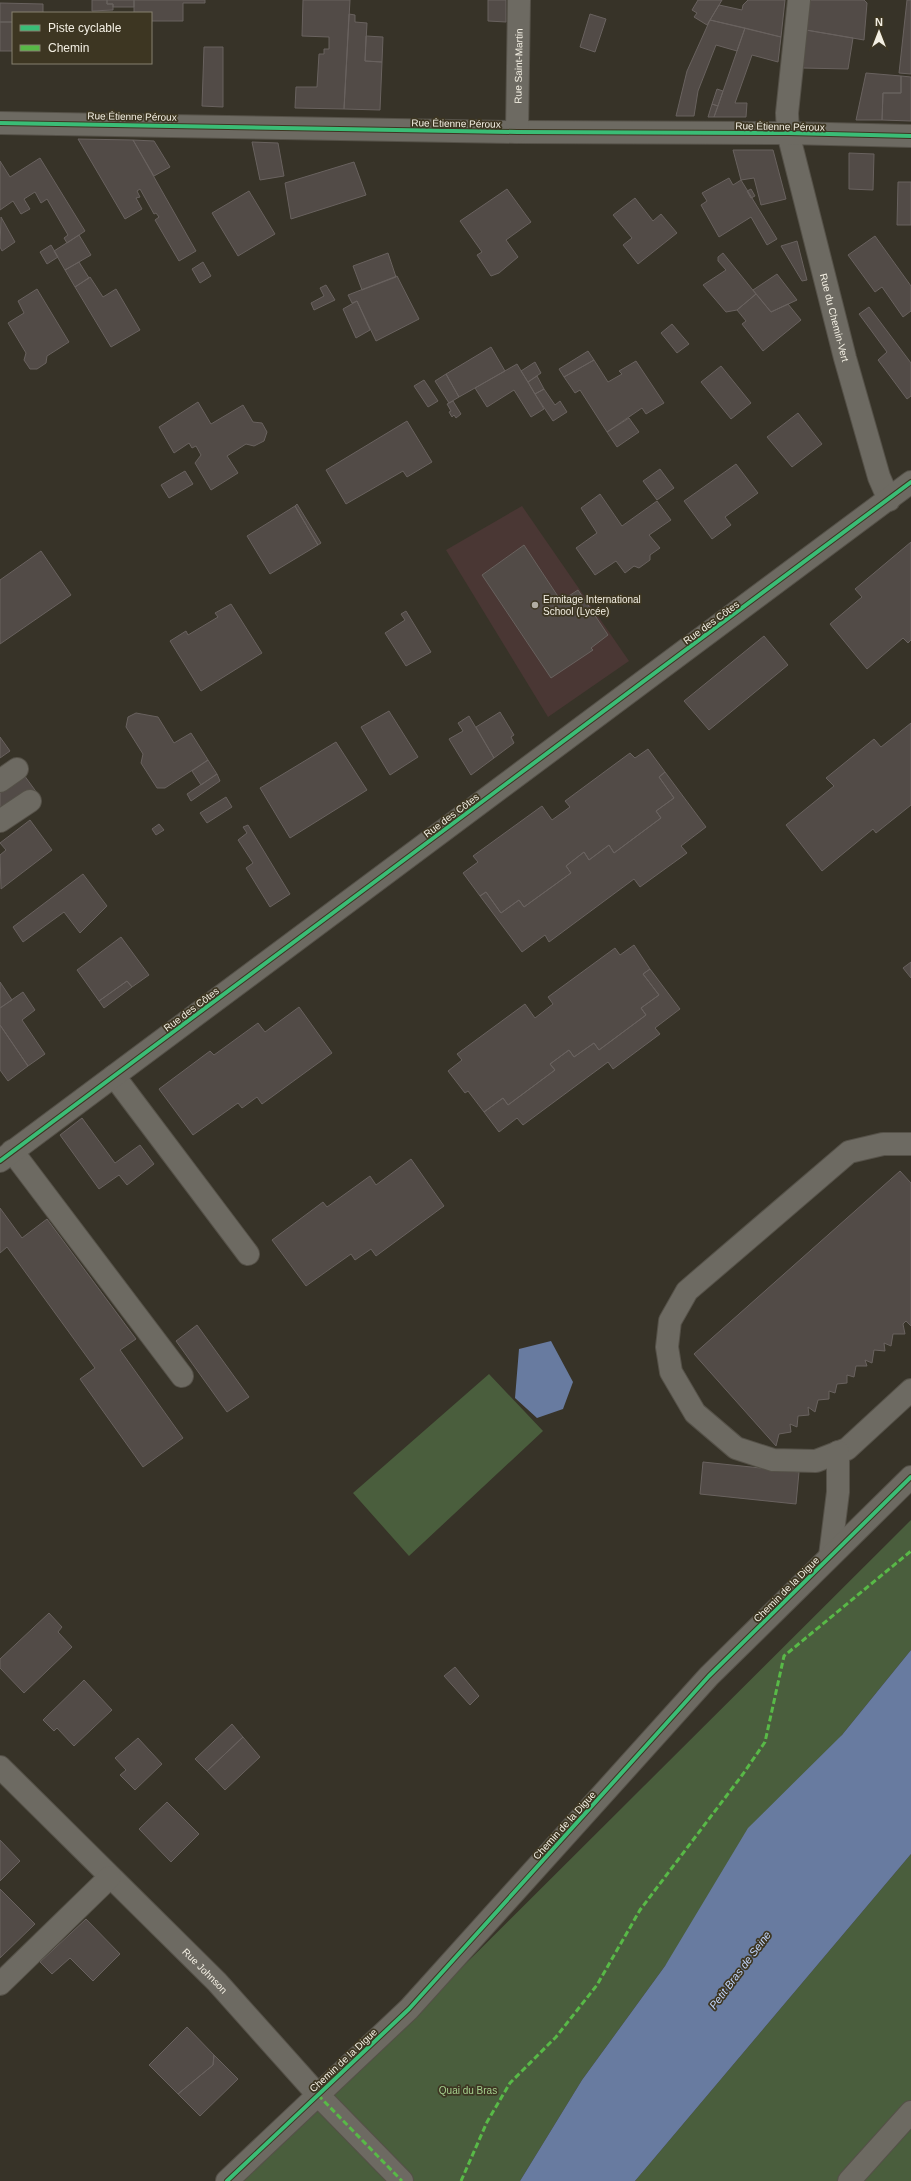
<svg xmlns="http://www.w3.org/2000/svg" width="911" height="2181" font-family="Arial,sans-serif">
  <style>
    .education { fill: #4a3734 }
    .green { fill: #4a5e3d }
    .water { fill: #687ba0 }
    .building { fill: #524b47; stroke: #69625f }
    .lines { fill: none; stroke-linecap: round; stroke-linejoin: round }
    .minor-casing { stroke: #555148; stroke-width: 24 }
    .minor { stroke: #6d6a62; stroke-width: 22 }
    .quiet { stroke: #58b947; stroke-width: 3; stroke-dasharray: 6 3; stroke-linecap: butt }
    .cycleway-casing { stroke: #3d3622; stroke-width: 6 }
    .cycleway { stroke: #3abd76; stroke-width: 4 }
    .poi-dot { fill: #b1ada2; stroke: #3d3622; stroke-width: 1.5 }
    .labels { text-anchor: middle; stroke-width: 3.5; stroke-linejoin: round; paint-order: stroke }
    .street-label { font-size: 10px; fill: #f3efe3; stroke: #3d3622 }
    .poi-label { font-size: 10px; fill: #f3efe3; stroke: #3d3622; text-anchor: start }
    .park-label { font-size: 10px; fill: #a5cf8e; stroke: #3d3622 }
    .water-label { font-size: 11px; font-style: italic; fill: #c1d5fd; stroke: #3d3622 }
  </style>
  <rect width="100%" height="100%" fill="#373328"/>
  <path class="education" d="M522 506 629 661 548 717 446 550Z"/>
  <path class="green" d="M489 1374 543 1431 409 1556 353 1493Z
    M911 1520V1650L842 1735 665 1966 582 2080 520 2181H243L378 2051Z
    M911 1854V2181H635Z"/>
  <path class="water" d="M551 1341 573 1382 563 1409 537 1418 515 1398 519 1349Z
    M911 1650V1854L635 2181H520L582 2080 665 1966 748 1828 842 1735Z"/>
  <path class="building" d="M92 0H107V4H113V10L92 11Z
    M107 0H134V7H113V4H107Z
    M134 0H205V3H183V21H151V13H134Z
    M303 0H350L344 109 295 108 296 87H317L319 54H324V49H329V37L302 36Z
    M488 0H506V22L488 21Z
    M698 0H722L707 25 694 17 697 13 692 10Z
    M748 0H785L781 37 710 20 719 5 742 10 743 5Z
    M808 0H864L867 3 864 40 806 30Z
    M907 0H911V74L899 73Z
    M0 3 43 4V13H13V22H0Z
    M349 14 355 15V22L367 23 365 61 382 62 380 110 344 109Z
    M590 14 606 19 595 52 580 47Z
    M710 20 745 28 737 51 716 45 698 91 694 116H676L687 71Z
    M0 22H13V51H0Z
    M745 28 781 37 778 62 752 55 735 103H747L746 117H714Z
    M806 30 853 38 848 69 802 68Z
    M366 36 383 37 382 62 365 61Z
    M204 47H223V107L202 106Z
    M866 73 901 76V93H883L882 120H856Z
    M901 76 911 77V121L882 120 883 93H901Z
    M717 89 723 91 718 106 712 104Z
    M712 104 718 106 714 117H708Z
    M78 139 133 140 196 251 179 261 155 220 159 217 156 213 154 214 140 189 137 191 140 197 136 198 142 209 125 219Z
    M133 140 154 141 170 167 154 176Z
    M252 142 278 143 284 176 260 180Z
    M733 150H773L786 199 761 205 754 178 741 180Z
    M849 153 874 154 873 190 849 189Z
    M40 158 85 231 67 243 64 238 68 235 47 199 41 203 35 192 24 199 30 209 21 214 13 201 0 210V161L10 177Z
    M354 162 366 195 291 219 285 183Z
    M729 178 733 185 741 180 777 239 767 245 751 217 719 237 701 205 707 201 702 193Z
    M898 182H911V225H897Z
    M507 189 531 222 506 240 518 257 499 273 491 276 477 255 482 252 460 221Z
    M751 189 755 196 751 198 747 191Z
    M249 191 275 234 238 256 212 213Z
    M635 198 653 221 661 214 677 233 638 264 623 245 632 238 613 215Z
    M1 217 15 242 2 251 0 247Z
    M79 235 91 255 65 270 54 251Z
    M875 236 911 286V311L903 317 882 287 875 292 848 255Z
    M797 241 807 280 802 281 781 246Z
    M51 245 58 257 47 264 40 252Z
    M388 253 396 277 362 290 353 266Z
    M723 253 756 294 737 310 726 312 703 285 726 270 718 261V257Z
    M79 262 89 278 75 287 65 270Z
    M203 262 211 276 200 283 192 269Z
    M777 274 797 300 771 312 753 290Z
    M397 276 419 319 376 341 357 301 352 303 348 295Z
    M90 277 103 297 116 289 140 330 111 347 75 287Z
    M326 285 335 300 314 310 311 303 324 296 320 288Z
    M37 289 69 342 47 356 46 363 37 369H30L24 360 26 353 8 323 24 313 18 301Z
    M756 294 771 312 788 304 801 320 763 351 742 324 746 321 737 310Z
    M357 301 370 330 356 338 343 309Z
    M869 307 911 363V396L907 399 878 360 887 352 859 314Z
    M672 324 689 344 677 353 661 333Z
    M491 347 505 371 459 397 446 374Z
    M588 351 594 360 564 377 559 369Z
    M594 360 608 382 622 374 619 371 636 361 664 403 646 414 642 408 607 432 580 390 575 393 564 377Z
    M535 362 541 373 528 382 521 371Z
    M517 364 544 409 531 417 514 390 487 407 475 388Z
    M721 366 751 403 731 419 701 382Z
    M446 374 459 397 449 403 435 381Z
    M537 376 544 389 535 394 528 382Z
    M424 380 438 401 428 407 414 386Z
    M544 389 555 405 560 401 567 412 553 421 535 394Z
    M453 401 461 414 456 418 454 415 452 417 449 412 451 411 447 404Z
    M198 402 211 424 243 405 253 422 262 423 267 432 264 441 254 446 246 444 227 456 238 473 211 490 195 463 201 455 196 446 192 448 189 443 174 453 159 427Z
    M798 413 822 444 792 467 767 437Z
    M629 418 639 432 617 447 607 432Z
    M407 421 432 462 407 477 403 471 346 504 326 470Z
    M736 464 758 493 725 517 731 525 712 539 684 501Z
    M660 469 674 488 657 500 643 481Z
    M185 471 193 484 169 498 161 485Z
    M600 494 622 526 657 501 671 520 649 535 660 548 650 555V560L639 568 634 566 625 573 616 561 595 575 576 548 597 533 581 508Z
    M297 504 321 543 318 545 295 506Z
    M295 506 318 545 270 574 247 536Z
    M911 542V640L908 643 903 638 867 669 830 624 862 597 855 589Z
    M524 545 561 601 578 590 608 635 591 648 593 650 551 678 482 575Z
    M41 551 71 595 0 644V580Z
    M231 604 262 653 201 691 170 641 186 631 188 635 218 617 215 613Z
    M406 611 431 652 406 666 385 633 405 620 401 614Z
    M764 636 788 665 709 730 684 701Z
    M389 711 418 757 390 775 361 727Z
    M500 712 514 735 511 737 514 743 494 758 476 727Z
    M136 713 158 717 174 743 191 733 208 760 165 788H157L141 763 143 754 126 727 128 717Z
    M469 716 494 758 471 775 449 739 463 731 458 723Z
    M911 723V805L876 833 873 829 822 871 786 825 834 786 826 778 874 739 881 747Z
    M0 737 10 751 0 758Z
    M336 742 367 790 290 838 260 788Z
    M648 749 665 772 659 777 674 798 656 811 661 818 614 853 609 845 589 860 584 852 566 866 571 873 524 907 519 900 501 913 486 892 480 896 463 873 478 862 473 856 542 806 552 820 570 807 565 801 630 753 635 758Z
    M208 760 217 774 201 785 192 771Z
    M665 772 706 827 681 846 687 853 640 887 634 879 549 942 545 935 522 952 480 896 486 892 501 913 519 900 524 907 571 873 566 866 584 852 589 860 609 845 614 853 661 818 656 811 674 798 659 777Z
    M217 774 220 781 191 801 187 794Z
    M24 775 40 797 0 827V793Z
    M226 797 232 807 207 823 200 813Z
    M30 820 52 850 1 889 0 855 6 850 0 843Z
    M159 824 164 830 156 835 152 829Z
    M248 825 290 894 270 907 246 868 253 863 238 840 247 833 243 827Z
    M83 874 107 906 80 933 64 912 23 942 13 927Z
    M121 937 149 975 132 987 127 981 99 1001 77 970Z
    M634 945 650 969 643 974 659 995 641 1008 646 1015 599 1050 594 1043 574 1057 569 1050 550 1064 555 1070 508 1105 503 1098 484 1112 468 1091 465 1093 448 1071 462 1060 457 1054 525 1004 535 1018 553 1004 548 997 615 948 620 955Z
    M911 962V978L903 968Z
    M650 969 680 1009 655 1028 660 1034 613 1069 608 1062 523 1125 517 1118 499 1132 484 1112 503 1098 508 1105 555 1070 550 1064 569 1050 574 1057 594 1043 599 1050 646 1015 641 1008 659 995 643 974Z
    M127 981 132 987 104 1008 99 1001Z
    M0 982 12 1000 0 1008Z
    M23 992 35 1010 22 1020 45 1054 28 1066 0 1025V1008Z
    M299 1007 332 1053 262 1104 257 1097 242 1108 238 1103 193 1135 159 1089 210 1051 214 1055 258 1023 265 1032Z
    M0 1025 28 1066 8 1081 0 1070Z
    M82 1118 115 1163 140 1145 154 1164 127 1185 119 1175 99 1189 60 1135Z
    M411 1159 444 1206 376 1256 371 1249 355 1260 351 1254 306 1286 272 1240 323 1202 327 1207 370 1176 376 1185Z
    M900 1171 911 1183V1326L906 1321 903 1324 905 1334H893L891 1346 884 1343 885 1351 874 1350 872 1363 865 1360 867 1366H856L854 1377 847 1375V1383L837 1384 835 1393 829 1391V1399L818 1400 815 1412 808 1407 809 1415 798 1416 797 1427 790 1424 791 1432 779 1434 776 1446 694 1354Z
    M0 1208 22 1238 47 1219 136 1339 120 1350 183 1438 143 1467 80 1379 95 1368 7 1247 0 1253Z
    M197 1325 249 1397 227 1412 176 1341Z
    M703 1462 799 1472 796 1504 700 1494Z
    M49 1613 62 1627 58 1632 72 1647 24 1693 0 1668V1659Z
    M455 1667 479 1696 470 1705 444 1676Z
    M84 1680 112 1710 74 1746 57 1728 54 1731 43 1720Z
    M232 1724 243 1737 207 1771 195 1759Z
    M243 1737 260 1757 225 1790 207 1771Z
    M138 1738 162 1764 135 1790 120 1775 126 1770 115 1758Z
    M167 1802 199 1834 171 1862 139 1829Z
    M0 1840 20 1861 0 1881Z
    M0 1889 35 1924 0 1958Z
    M86 1919 120 1954 93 1981 70 1958 52 1974 40 1962Z
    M187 2027 214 2055 213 2065 178 2094 149 2065Z
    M214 2055 238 2079 200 2116 178 2094 213 2065Z"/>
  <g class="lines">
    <defs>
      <g id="minor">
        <path id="s1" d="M799 0 787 113 788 133 845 358 879 477 889 500"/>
        <path d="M0 123 517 132 788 133 911 136"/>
        <path id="s2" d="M517 132 519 0"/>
        <path d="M0 781 17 769"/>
        <path d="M0 821 30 801"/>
        <path d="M114 1076 248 1254"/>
        <path d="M911 1144H883L849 1152 687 1291 670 1321 667 1347 671 1372 695 1413 736 1448 773 1460 816 1461 847 1449 911 1390"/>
        <path d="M12 1151 182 1376"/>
        <path d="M0 1161 911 482"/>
        <path d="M830 1556 838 1492V1452"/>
        <path id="s3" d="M0 1767 217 1982 318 2095 402 2181"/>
        <path d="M0 1984 110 1877"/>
        <path d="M227 2181 409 2009 709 1676 911 1477"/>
        <path d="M849 2181 911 2112"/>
      </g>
    </defs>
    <use href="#minor" class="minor-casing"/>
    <use href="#minor" class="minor"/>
    <path class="quiet" d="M318 2095 402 2181
      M461 2181 487 2122 510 2083 556 2037 597 1985 640 1910 743 1774 765 1742 784 1656 911 1551"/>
    <defs>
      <path id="cycleway" d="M0 123 517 132 788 133 911 136
        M0 1161 911 482
        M227 2181 409 2009 709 1676 911 1477"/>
    </defs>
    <use href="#cycleway" class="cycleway-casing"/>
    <use href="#cycleway" class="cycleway"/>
  </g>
  <circle class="poi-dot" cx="535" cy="605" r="4"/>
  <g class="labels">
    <g class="street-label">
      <text dy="4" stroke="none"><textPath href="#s2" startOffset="66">Rue Saint-Martin</textPath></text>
      <text transform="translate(132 116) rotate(1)" y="4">Rue Étienne Péroux</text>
      <text transform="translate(456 123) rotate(1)" y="4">Rue Étienne Péroux</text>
      <text transform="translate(780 126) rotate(1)" y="4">Rue Étienne Péroux</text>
      <text dy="4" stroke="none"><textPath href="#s1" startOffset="324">Rue du Chemin-Vert</textPath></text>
      <text transform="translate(711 622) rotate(-36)" y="4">Rue des Côtes</text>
      <text transform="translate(451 815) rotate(-37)" y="4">Rue des Côtes</text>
      <text transform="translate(191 1009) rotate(-37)" y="4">Rue des Côtes</text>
      <text transform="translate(786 1589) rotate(-45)" y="4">Chemin de la Digue</text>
      <text transform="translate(564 1825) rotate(-48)" y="4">Chemin de la Digue</text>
      <text dy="4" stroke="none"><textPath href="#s3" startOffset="289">Rue Johnson</textPath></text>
      <text transform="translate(343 2060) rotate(-43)" y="4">Chemin de la Digue</text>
    </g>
    <g class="poi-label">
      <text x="543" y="603">Ermitage International<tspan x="543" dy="12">School (Lycée)</tspan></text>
    </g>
    <g class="park-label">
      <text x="468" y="2094">Quai du Bras</text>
    </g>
    <g class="water-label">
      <text transform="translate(740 1970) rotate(-53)" y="4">Petit Bras de Seine</text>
    </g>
  </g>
  <rect x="12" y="12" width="140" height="52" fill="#3d3622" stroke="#86806f"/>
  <rect x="20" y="25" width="20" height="6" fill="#3abd76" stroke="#86806f"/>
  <text x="48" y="32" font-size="12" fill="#f3efe3">Piste cyclable</text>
  <rect x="20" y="45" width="20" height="6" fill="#58b947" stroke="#86806f"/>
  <text x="48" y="52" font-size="12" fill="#f3efe3">Chemin</text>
  <g transform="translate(879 32)" stroke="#3d3622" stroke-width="3" paint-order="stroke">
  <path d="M0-3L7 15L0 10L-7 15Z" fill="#f3efe3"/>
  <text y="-6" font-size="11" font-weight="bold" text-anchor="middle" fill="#f3efe3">N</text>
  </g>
</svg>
